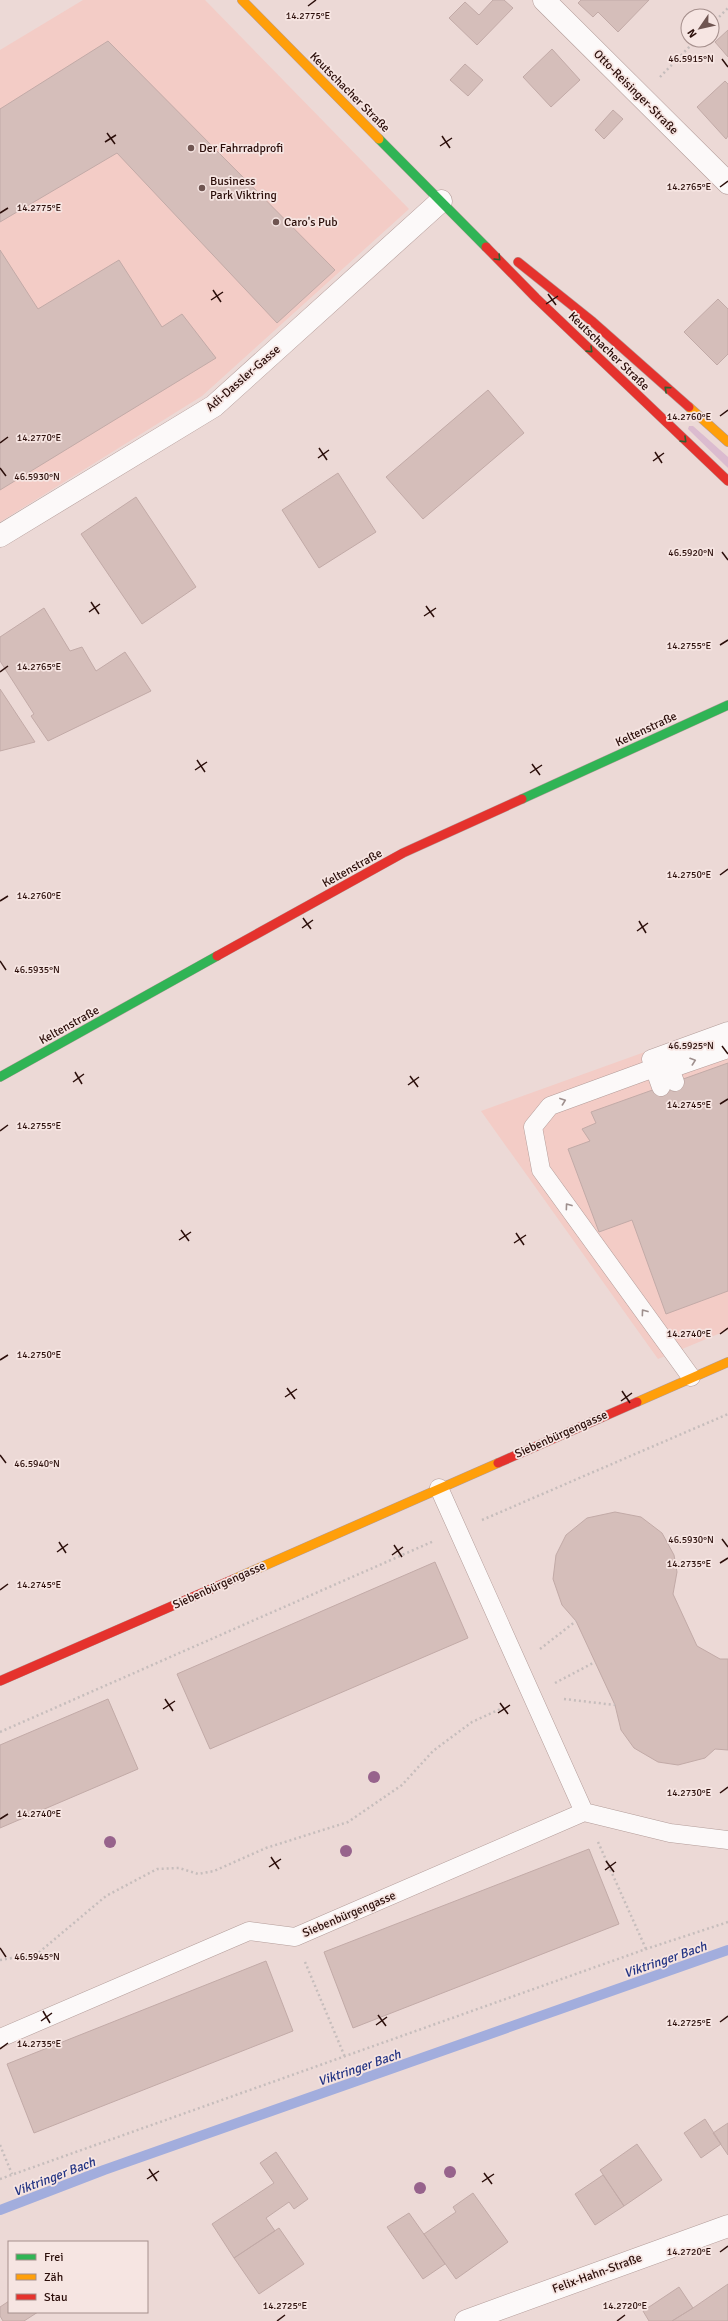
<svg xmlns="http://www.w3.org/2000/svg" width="728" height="2321" font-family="Signika,sans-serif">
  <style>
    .built { fill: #f3ccc6 }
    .green { fill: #dbbbcf }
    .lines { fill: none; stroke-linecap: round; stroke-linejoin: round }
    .stream { stroke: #a2addd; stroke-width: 10 }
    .building { fill: #d5beba; stroke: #c2aaa7 }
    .lane-casing { stroke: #b39c99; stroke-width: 19 }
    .street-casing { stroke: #b39c99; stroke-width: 23 }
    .fast-casing { stroke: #b39c99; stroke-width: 10 }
    .slow-casing { stroke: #b39c99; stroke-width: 10 }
    .jam-casing { stroke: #b39c99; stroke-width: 10 }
    .path { stroke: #c6bdbc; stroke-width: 2.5; stroke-dasharray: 2 3; stroke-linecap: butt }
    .lane { stroke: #fcf9f9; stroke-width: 18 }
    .street { stroke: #fcf9f9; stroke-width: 22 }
    .fast { stroke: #30b455; stroke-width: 9 }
    .slow { stroke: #ff9f0a; stroke-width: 9 }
    .jam { stroke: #e5322d; stroke-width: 9 }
    .tree { fill: #97638c }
    .oneway { stroke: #2e6130 }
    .oneway2 { stroke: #9e8f8d }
    .ticks { fill: none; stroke: #2b0e0a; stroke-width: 1.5 }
    .poi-dot { fill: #6f5551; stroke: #f6e5e2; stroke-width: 1.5 }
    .labels { text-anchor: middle; stroke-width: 3.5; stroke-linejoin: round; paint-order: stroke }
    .street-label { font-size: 12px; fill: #2b0e0a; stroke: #f6e5e2 }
    .poi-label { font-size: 12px; fill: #2b0e0a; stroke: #f6e5e2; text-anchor: start }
    .water-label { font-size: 13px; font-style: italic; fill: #223383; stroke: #f6e5e2 }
    .ticks-label { font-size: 10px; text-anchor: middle; fill: #2b0e0a; stroke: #f6e5e2; stroke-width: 3.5; stroke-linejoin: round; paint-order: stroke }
  </style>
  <rect width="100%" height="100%" fill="#ecd9d6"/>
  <path class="built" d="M83 0H205L409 209 202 396 0 522V50Z
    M728 1022V1330L658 1359 481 1111Z"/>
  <path class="green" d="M689 426H693L728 457V468L688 429Z"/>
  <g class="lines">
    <path class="stream" d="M0 2210 104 2170 728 1950"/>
  </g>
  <path class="building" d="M493 0H504L513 8 477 45 449 18 465 2 479 15Z
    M581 0H649L618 32 598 12 593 17 578 3Z
    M728 30V57L715 42Z
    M108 41 335 270 277 323 117 153 0 222V109Z
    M552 49 580 80 551 107 523 77Z
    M465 64 483 80 468 96 450 80Z
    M725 81 728 84V136L726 139 697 107Z
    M613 110 623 119 604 139 595 130Z
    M0 250 38 309 119 260 162 327 182 314 216 358 0 490Z
    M718 299 728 309V354L717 365 684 332Z
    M488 390 524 433 423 519 386 477Z
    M338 473 376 532 319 568 282 510Z
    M136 497 196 587 142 624 81 534Z
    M44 608 70 651 82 647 96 671 125 652 151 691 48 741 31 716 34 714 0 661V637Z
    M0 689 35 742 0 751Z
    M728 1063V1291L666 1314 632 1220 599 1232 568 1149 590 1141 582 1129 596 1123 591 1112Z
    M615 1512 641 1517 662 1533 674 1555 677 1572 673 1594 697 1646 720 1659H728V1750L715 1749 705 1758 678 1765 658 1762 634 1748 621 1730 615 1705 576 1621 562 1605 553 1579 556 1555 566 1535 587 1518Z
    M435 1562 468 1638 210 1749 177 1674Z
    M108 1699 138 1769 0 1828V1745Z
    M589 1849 619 1924 353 2028 324 1952Z
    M266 1961 293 2031 34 2133 7 2064Z
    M705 2119 721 2144 701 2158 684 2133Z
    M728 2123V2155L713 2133Z
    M637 2144 662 2180 624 2206 600 2170Z
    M276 2152 308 2199 294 2209 289 2202 266 2218 275 2231 234 2258 212 2224 274 2183 260 2163Z
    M603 2175 624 2206 595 2225 575 2194Z
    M473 2193 508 2242 456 2279 424 2234 456 2212 453 2207Z
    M409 2213 445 2264 423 2279 387 2227Z
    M279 2228 304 2264 259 2294 234 2258Z
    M728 2284V2321H672L693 2308Z
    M679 2287 693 2308 672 2321H649L643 2311Z
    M9 2301V2312H38L24 2321H3L0 2316V2307Z"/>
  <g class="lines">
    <defs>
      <path id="lane" d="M654 1068 550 1106 533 1127 541 1170 691 1377
        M675 1082 670 1069 728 1049
        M661 1087 651 1059 728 1031
        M584 1812 670 1833 728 1840
        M0 2038 249 1931 295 1937 584 1812 439 1488"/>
      <path id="street" d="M544 0 728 183
        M0 536 214 406 441 201
        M466 2321 728 2226"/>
      <path id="fast" d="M379 139 486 247
        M522 799 728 705
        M0 1077 217 956"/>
      <path id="slow" d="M242 0 379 139
        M689 407 728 442
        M637 1402 728 1362
        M234 1579 498 1463"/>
      <path id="jam" d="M486 247 536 298 728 481
        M518 262 593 322 689 407
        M217 956 403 853 522 799
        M498 1463 637 1402
        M0 1681 234 1579"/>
    </defs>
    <use href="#lane" class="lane-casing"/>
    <use href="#street" class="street-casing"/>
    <use href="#fast" class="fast-casing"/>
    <use href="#slow" class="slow-casing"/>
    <use href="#jam" class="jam-casing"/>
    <path class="path" d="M712 24 728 8
      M660 77 696 40
      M482 1520 728 1414
      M540 1649 576 1621
      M555 1683 595 1662
      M564 1699 615 1705
      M0 1732 434 1541
      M598 1842 646 1949
      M0 1960 37 1954 106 1896 157 1869 179 1868 198 1874 214 1871 266 1848 348 1822 402 1785 433 1751 472 1722 507 1706
      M305 1962 345 2057
      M0 2145 12 2174
      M0 2179 646 1949 728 1922"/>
    <use href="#lane" class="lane"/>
    <use href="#street" class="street"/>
    <use href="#fast" class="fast"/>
    <use href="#slow" class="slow"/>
    <use href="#jam" class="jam"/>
  </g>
  <g class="tree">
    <circle cx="374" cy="1777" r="6"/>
    <circle cx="110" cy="1842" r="6"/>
    <circle cx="346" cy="1851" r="6"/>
    <circle cx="450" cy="2172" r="6"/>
    <circle cx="420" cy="2188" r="6"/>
  </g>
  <defs><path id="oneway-chevron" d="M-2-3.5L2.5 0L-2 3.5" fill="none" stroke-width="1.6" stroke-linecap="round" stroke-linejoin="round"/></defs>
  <g class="oneway">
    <use href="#oneway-chevron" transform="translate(498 258) rotate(46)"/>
    <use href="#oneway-chevron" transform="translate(590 350) rotate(44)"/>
    <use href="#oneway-chevron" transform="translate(667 389) rotate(-138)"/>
    <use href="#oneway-chevron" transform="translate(684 440) rotate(44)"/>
  </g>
  <g class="oneway2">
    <use href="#oneway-chevron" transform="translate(693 1061) rotate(-19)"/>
    <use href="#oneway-chevron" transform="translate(563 1101) rotate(-20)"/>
    <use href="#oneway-chevron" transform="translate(568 1206) rotate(-126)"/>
    <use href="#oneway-chevron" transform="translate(644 1312) rotate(-126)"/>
  </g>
  <path class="ticks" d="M308 6 316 0M722 59 728 67M107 133 115 144M442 136 450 148M105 142 116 135M440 146 452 138M720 187 728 181M0 213 8 208M213 290 221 302M548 294 556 305M211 300 223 292M546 304 558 296M720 416 728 410M0 443 8 437M319 448 327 460M655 452 662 463M318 458 329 450M653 461 664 453M0 468 6 476M722 552 728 560M91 602 99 614M426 606 434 617M89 612 100 604M424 616 436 608M720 645 728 640M0 672 8 666M197 760 205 772M532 764 540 775M195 770 207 762M530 773 542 765M720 875 728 869M0 901 8 896M303 918 311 929M639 921 646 933M302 928 313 920M637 931 648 923M0 961 6 970M722 1046 728 1054M75 1072 82 1084M410 1076 418 1087M73 1082 84 1074M408 1085 419 1077M720 1104 728 1099M0 1131 8 1125M181 1230 189 1241M516 1233 524 1245M179 1240 191 1232M514 1243 526 1235M720 1334 728 1328M0 1360 8 1355M287 1388 295 1399M622 1391 630 1403M285 1397 297 1389M621 1401 632 1393M0 1455 6 1463M722 1539 728 1547M59 1542 66 1553M394 1545 402 1557M57 1552 68 1544M392 1555 403 1547M720 1563 728 1558M0 1590 8 1584M165 1699 173 1711M500 1703 508 1714M163 1709 175 1701M498 1713 510 1705M720 1793 728 1787M0 1819 8 1814M271 1857 279 1869M606 1861 614 1872M269 1867 281 1859M605 1870 616 1862M0 1948 6 1957M43 2011 50 2023M378 2015 386 2026M41 2021 52 2013M720 2022 728 2016M376 2025 387 2017M0 2049 8 2043M149 2169 157 2181M484 2173 492 2184M147 2179 159 2171M482 2182 494 2174M720 2252 728 2246M277 2321 285 2315M617 2321 625 2315"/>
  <g class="poi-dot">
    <circle cx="191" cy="148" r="4"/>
    <circle cx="202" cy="188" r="4"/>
    <circle cx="276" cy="222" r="4"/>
  </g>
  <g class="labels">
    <g class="street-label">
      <text transform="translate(350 92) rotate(45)" y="4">Keutschacher Straße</text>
      <text transform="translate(636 92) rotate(45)" y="4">Otto-Reisinger-Straße</text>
      <text transform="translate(609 351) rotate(44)" y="4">Keutschacher Straße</text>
      <text transform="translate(243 378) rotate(-41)" y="4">Adi-Dassler-Gasse</text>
      <text transform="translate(646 729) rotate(-25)" y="4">Keltenstraße</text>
      <text transform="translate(352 868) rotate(-29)" y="4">Keltenstraße</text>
      <text transform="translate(69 1025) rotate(-29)" y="4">Keltenstraße</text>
      <text transform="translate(561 1434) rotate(-24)" y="4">Siebenbürgengasse</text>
      <text transform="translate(219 1585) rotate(-24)" y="4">Siebenbürgengasse</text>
      <text transform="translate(349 1914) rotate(-23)" y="4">Siebenbürgengasse</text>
      <text transform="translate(597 2273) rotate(-20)" y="4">Felix-Hahn-Straße</text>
    </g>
    <g class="poi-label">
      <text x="199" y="152">Der Fahrradprofi</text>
      <text x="210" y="185">Business<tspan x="210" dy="14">Park Viktring</tspan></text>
      <text x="284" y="226">Caro's Pub</text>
    </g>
    <g class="water-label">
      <text transform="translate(665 1959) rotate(-19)" y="5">Viktringer Bach</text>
      <text transform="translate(359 2067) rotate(-19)" y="5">Viktringer Bach</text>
      <text transform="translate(54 2176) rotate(-21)" y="5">Viktringer Bach</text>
    </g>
  </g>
  <g class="ticks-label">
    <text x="308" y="19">14.2775°E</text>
    <text x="691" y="62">46.5915°N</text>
    <text x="689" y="190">14.2765°E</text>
    <text x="39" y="211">14.2775°E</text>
    <text x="689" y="420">14.2760°E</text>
    <text x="39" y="441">14.2770°E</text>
    <text x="37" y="480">46.5930°N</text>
    <text x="691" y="556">46.5920°N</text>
    <text x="689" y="649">14.2755°E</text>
    <text x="39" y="670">14.2765°E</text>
    <text x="689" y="878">14.2750°E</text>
    <text x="39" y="899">14.2760°E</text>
    <text x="37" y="973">46.5935°N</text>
    <text x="691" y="1049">46.5925°N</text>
    <text x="689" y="1108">14.2745°E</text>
    <text x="39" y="1129">14.2755°E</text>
    <text x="689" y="1337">14.2740°E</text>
    <text x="39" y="1358">14.2750°E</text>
    <text x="37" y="1467">46.5940°N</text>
    <text x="691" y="1543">46.5930°N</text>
    <text x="689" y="1567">14.2735°E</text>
    <text x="39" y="1588">14.2745°E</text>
    <text x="689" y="1796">14.2730°E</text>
    <text x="39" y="1817">14.2740°E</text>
    <text x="37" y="1960">46.5945°N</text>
    <text x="689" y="2026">14.2725°E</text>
    <text x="39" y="2047">14.2735°E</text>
    <text x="689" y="2255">14.2720°E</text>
    <text x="285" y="2309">14.2725°E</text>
    <text x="625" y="2309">14.2720°E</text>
  </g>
  <rect x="8" y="2241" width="140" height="72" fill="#f6e5e2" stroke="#a58f8c"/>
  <rect x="16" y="2254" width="20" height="6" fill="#30b455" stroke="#a58f8c"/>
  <text x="44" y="2261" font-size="12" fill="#2b0e0a">Frei</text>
  <rect x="16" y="2274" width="20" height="6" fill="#ff9f0a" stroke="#a58f8c"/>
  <text x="44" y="2281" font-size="12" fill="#2b0e0a">Zäh</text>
  <rect x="16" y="2294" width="20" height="6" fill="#e5322d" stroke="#a58f8c"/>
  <text x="44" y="2301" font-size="12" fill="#2b0e0a">Stau</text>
  <g transform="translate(700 28) rotate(236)"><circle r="19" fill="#f6e5e2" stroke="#a58f8c"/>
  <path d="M0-3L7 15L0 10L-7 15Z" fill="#6f5551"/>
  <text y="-6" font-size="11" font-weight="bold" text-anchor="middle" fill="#2b0e0a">N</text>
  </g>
</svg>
